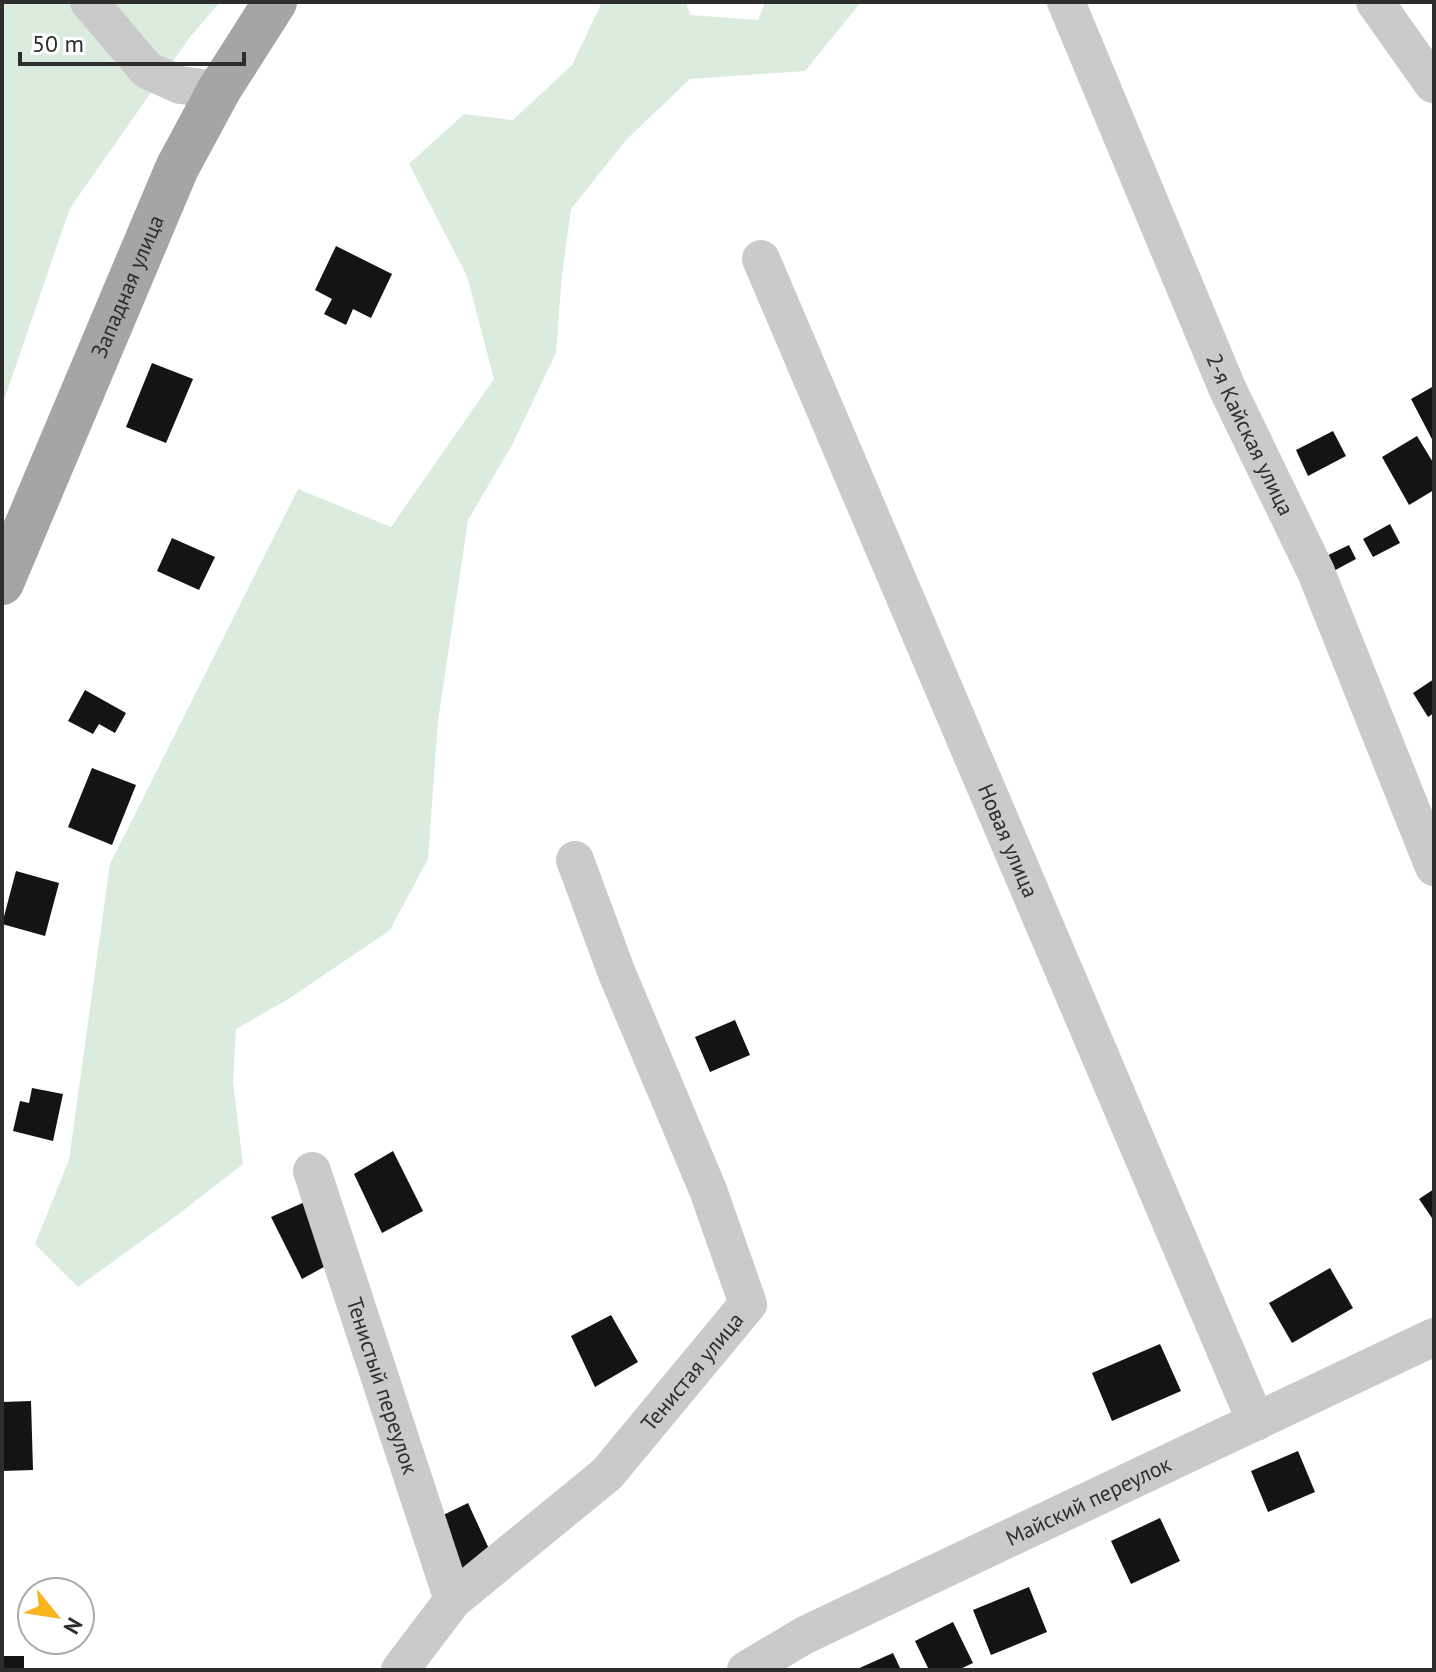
<svg xmlns="http://www.w3.org/2000/svg" width="1436" height="1672" font-family="'PT Sans',sans-serif">
  <style>
    .green { fill: #d9ecdd }
    .building { fill: #141414 }
    .lines { fill: none; stroke-linecap: round; stroke-linejoin: round }
    .minor { stroke: #cacaca; stroke-width: 38 }
    .major { stroke: #a5a5a5; stroke-width: 44 }
    .labels { text-anchor: middle; stroke-width: 8; stroke-linejoin: round; paint-order: stroke }
    .street-label { font-size: 22px; fill: #2d2d2d; stroke: #fff }
  </style>
  <rect width="100%" height="100%" fill="#fff"/>
  <path class="green" d="M2 2H220L190 37 70 208 2 406Z
    M602 2H686L690 15 758 20 765 2H861L805 71 690 79 626 140 571 209 562 275 556 353 513 443 468 520 438 721 428 859 390 930 290 998 236 1029 233 1082 243 1164 176 1216 78 1287 35 1244 69 1160 110 864 298 489 391 527 494 379 467 276 409 164 464 114 513 120 572 65Z"/>
  <path class="building" d="M336 246 392 274 371 318 353 309 346 325 324 314 332 299 315 290Z
    M152 363 193 379 166 443 126 427Z
    M1434 386V443L1411 399Z
    M1333 431 1346 456 1308 476 1296 450Z
    M1417 436 1434 464V490L1409 505 1382 457Z
    M1390 524 1400 543 1373 557 1363 539Z
    M172 538 215 557 199 590 157 571Z
    M1349 545 1356 559 1328 574 1320 559Z
    M1434 679V713L1428 717 1413 693Z
    M85 690 126 713 115 733 99 724 93 734 68 721Z
    M92 768 136 785 112 845 68 827Z
    M16 871 59 883 45 936 2 924Z
    M735 1020 750 1055 710 1072 695 1037Z
    M32 1088 63 1094 53 1141 13 1131 20 1101 29 1103Z
    M393 1151 423 1211 382 1233 354 1174Z
    M1434 1189V1221L1419 1199Z
    M307 1201 333 1262 302 1279 271 1217Z
    M1330 1268 1353 1308 1292 1343 1269 1303Z
    M611 1315 638 1362 595 1387 571 1336Z
    M1160 1344 1181 1391 1112 1421 1092 1373Z
    M31 1401 33 1470 2 1471V1402Z
    M1298 1451 1315 1492 1268 1512 1251 1471Z
    M468 1503 495 1562 464 1579 433 1520Z
    M1160 1518 1180 1561 1131 1584 1111 1541Z
    M1029 1587 1047 1632 991 1655 973 1610Z
    M953 1622 973 1663 958 1670H929L915 1641Z
    M893 1653 901 1670H855Z
    M2 1656H24V1670H2Z"/>
  <g class="lines">
    <g class="minor">
      <path d="M89 2 147 70 180 85 219 90"/>
      <path id="s1" d="M1066 2 1228 390 1316 572 1434 867"/>
      <path d="M1375 2 1433 84"/>
      <path id="s2" d="M761 259 1256 1422"/>
      <path id="s3" d="M312 1171 453 1600"/>
      <path id="s4" d="M400 1670 453 1600 607 1474 748 1304 708 1190 616 971 575 860"/>
      <path id="s5" d="M746 1670 805 1635 1434 1337"/>
    </g>
    <path class="major" id="s6" d="M2 583 177 168 219 90 275 2"/>
  </g>
  <g class="labels">
    <g class="street-label">
      <text dy="8" stroke="none"><textPath href="#s6" startOffset="322">Западная улица</textPath></text>
      <text dy="8" stroke="none"><textPath href="#s1" startOffset="470">2-я Кайская улица</textPath></text>
      <text dy="8" stroke="none"><textPath href="#s2" startOffset="632">Новая улица</textPath></text>
      <text dy="8" stroke="none"><textPath href="#s4" startOffset="420">Тенистая улица</textPath></text>
      <text dy="8" stroke="none"><textPath href="#s3" startOffset="226">Тенистый переулок</textPath></text>
      <text dy="8" stroke="none"><textPath href="#s5" startOffset="382">Майский переулок</textPath></text>
    </g>
  </g>
  <rect width="1436" height="1672" fill="none" stroke="#2d2d2d" stroke-width="8"/>
  <g transform="translate(56 1616) rotate(120)"><circle r="38" fill="#ffffff" stroke="#ababab" stroke-width="2"/>
  <path d="M0-6L14 30L0 20L-14 30Z" fill="#f6b41d"/>
  <text y="-12" font-size="22" font-weight="bold" text-anchor="middle" fill="#2d2d2d">N</text>
  </g>
  <path d="M20 52v12h224v-12" fill="none" stroke="#2d2d2d" stroke-width="4"/>
  <text x="32" y="52" font-size="24" fill="#2d2d2d" stroke="#ffffff" stroke-width="6" paint-order="stroke">50 m</text>
</svg>
